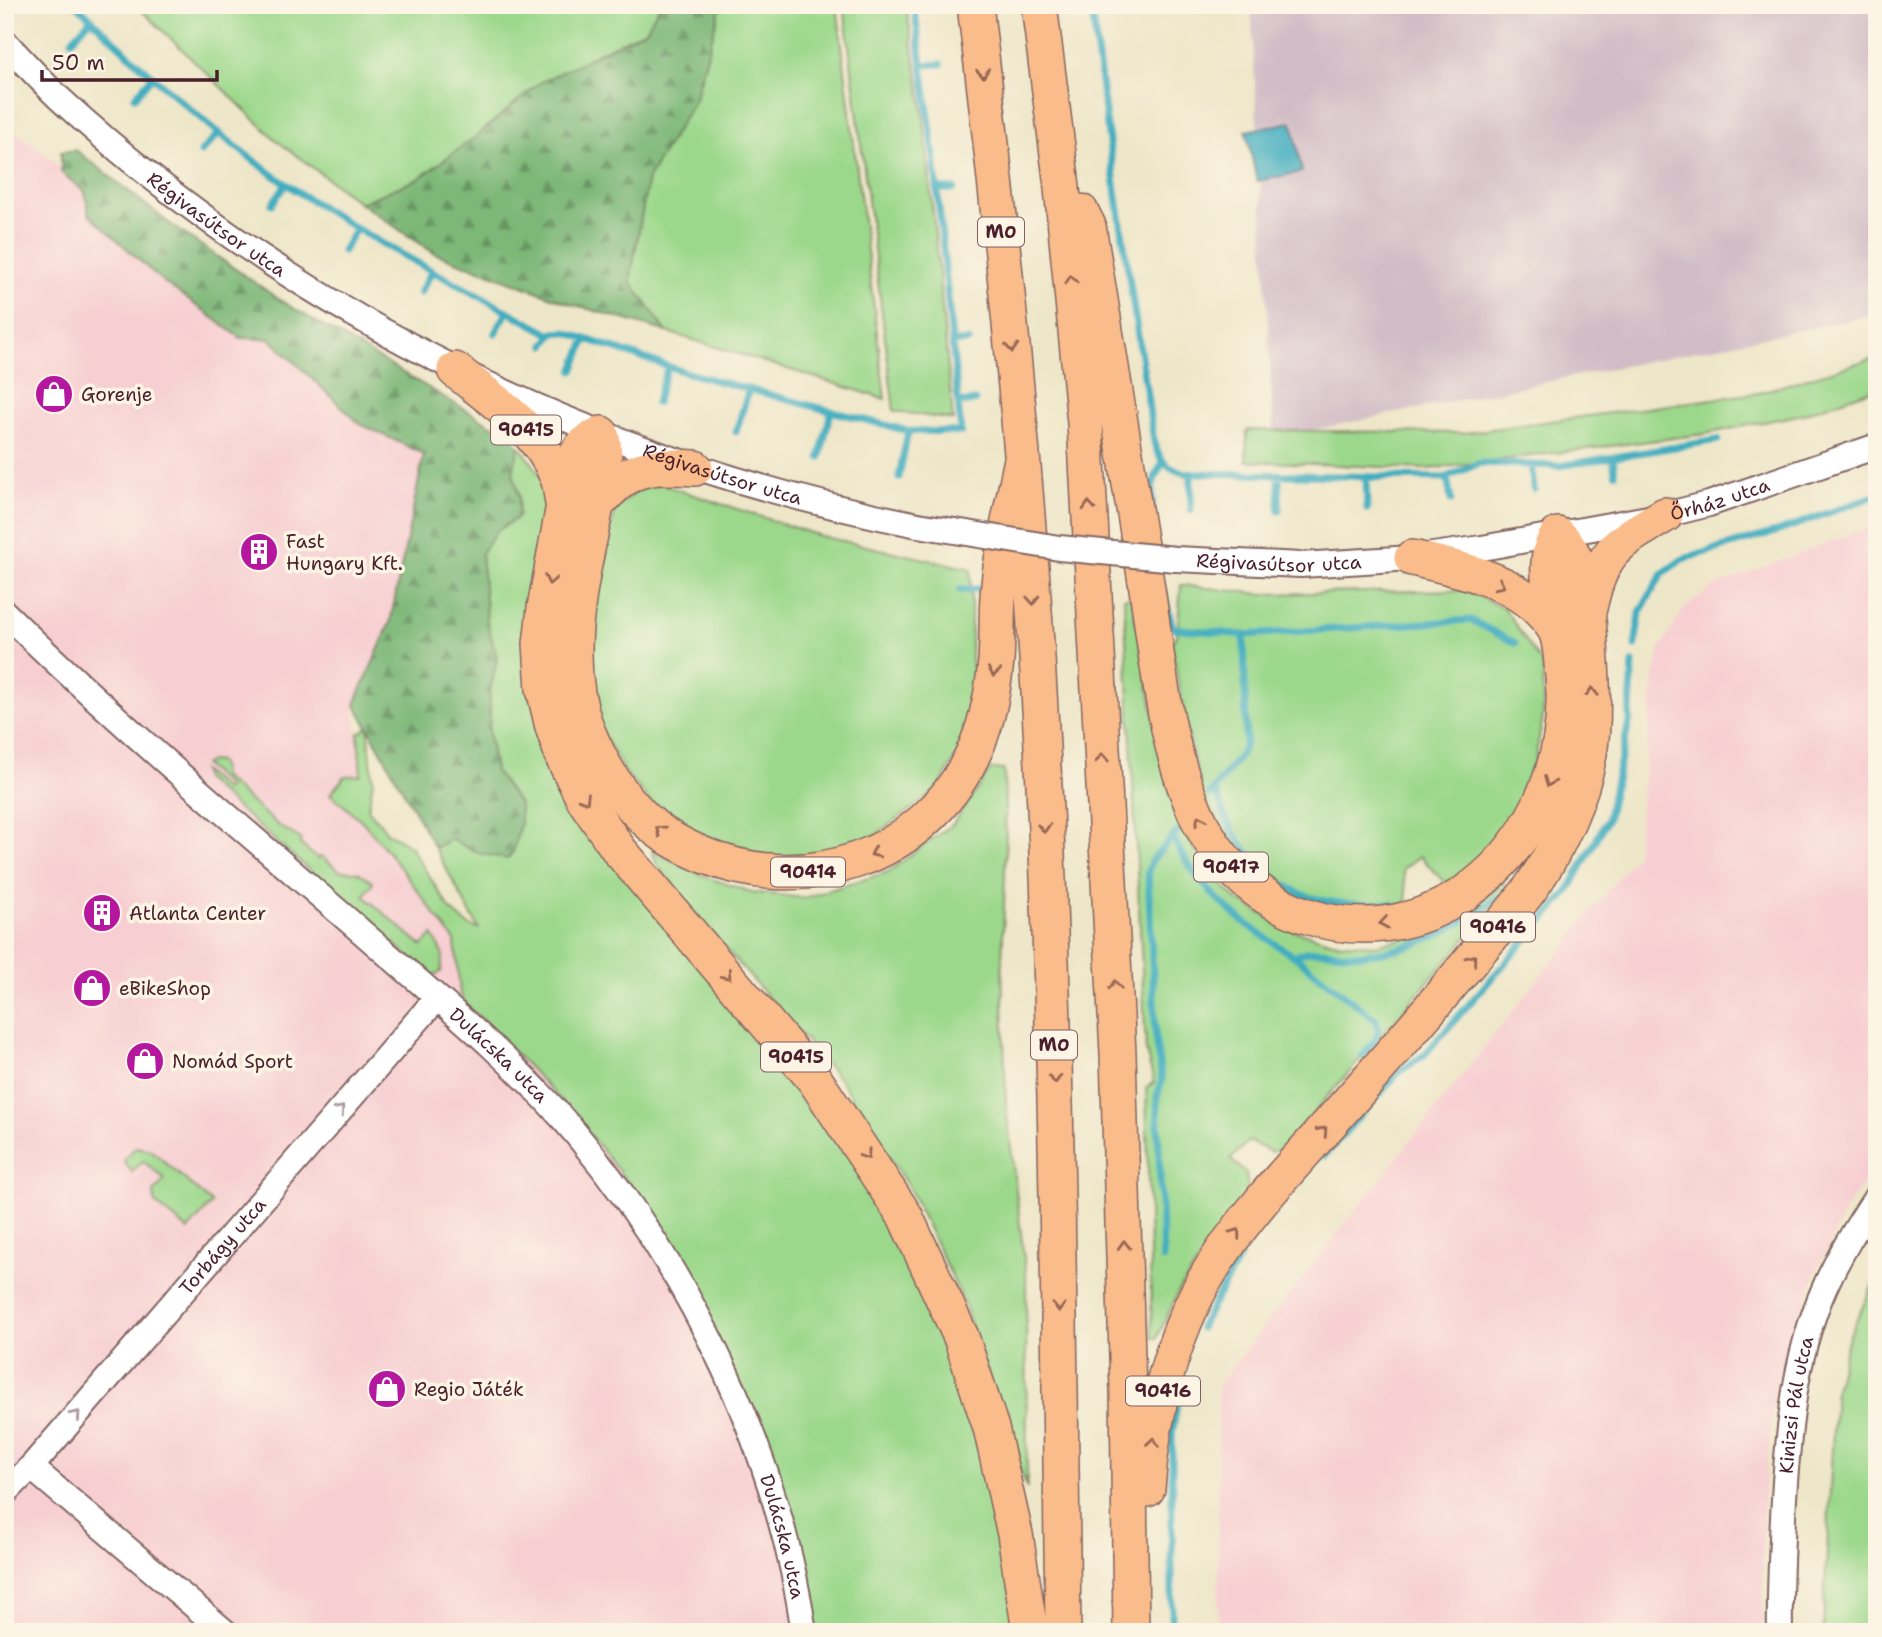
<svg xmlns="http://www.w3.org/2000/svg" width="1882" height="1637" font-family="'Shantell Sans',sans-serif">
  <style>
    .built { fill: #f7cfd2 }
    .industrial { fill: #d2bdc6 }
    .green { fill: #9cd88c; stroke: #737c5c; stroke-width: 2 }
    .forest { fill: url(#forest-firs); stroke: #646c52; stroke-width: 2 }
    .water { fill: #41adc0; stroke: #466676; stroke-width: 2 }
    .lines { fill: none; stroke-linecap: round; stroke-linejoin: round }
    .stream { stroke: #41adc0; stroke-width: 7 }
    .minor-casing { stroke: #836562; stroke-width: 28 }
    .highway-casing { stroke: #836562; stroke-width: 38 }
    .minor { stroke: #fff; stroke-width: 24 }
    .highway { stroke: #f9bc8a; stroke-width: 35 }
    .minor-bridge-casing { stroke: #836562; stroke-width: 28; stroke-linecap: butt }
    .minor-bridge { stroke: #fff; stroke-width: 24 }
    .oneway { stroke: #996656 }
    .oneway2 { stroke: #ae9aa0 }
    .labels { text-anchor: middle; stroke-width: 7; stroke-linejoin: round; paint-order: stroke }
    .shield { fill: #fcf5e5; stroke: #7f5f63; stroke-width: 2 }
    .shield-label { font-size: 18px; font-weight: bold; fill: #4a1f2b }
    .street-label { font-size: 19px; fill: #4a1f2b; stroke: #fcf5e5 }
    .poi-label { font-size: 19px; fill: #4a1f2b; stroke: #fcf5e5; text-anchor: start }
  </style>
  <defs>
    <pattern id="forest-firs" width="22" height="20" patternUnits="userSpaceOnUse" patternTransform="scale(1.75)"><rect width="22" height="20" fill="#7db878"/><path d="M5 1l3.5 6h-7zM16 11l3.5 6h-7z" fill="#689563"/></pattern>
  </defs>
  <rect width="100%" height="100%" fill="#fcf5e5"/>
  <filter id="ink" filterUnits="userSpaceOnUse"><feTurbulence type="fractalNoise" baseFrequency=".0143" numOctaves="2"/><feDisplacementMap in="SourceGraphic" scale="14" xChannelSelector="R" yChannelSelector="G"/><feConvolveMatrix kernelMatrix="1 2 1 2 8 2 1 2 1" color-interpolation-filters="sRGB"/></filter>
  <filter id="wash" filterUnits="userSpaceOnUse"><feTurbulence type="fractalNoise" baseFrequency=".00686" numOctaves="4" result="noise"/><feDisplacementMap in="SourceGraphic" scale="28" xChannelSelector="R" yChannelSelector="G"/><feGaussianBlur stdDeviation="1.57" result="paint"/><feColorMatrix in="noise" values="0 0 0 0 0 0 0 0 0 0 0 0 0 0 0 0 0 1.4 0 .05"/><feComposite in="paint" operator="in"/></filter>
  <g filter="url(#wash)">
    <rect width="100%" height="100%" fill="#eee6c8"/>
    <path class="built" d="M5 123 424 454 390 623 355 704 361 775 330 794 362 821 389 853 455 941 460 993 466 1005 490 1027 570 1110 639 1197 669 1243 815 1632H5Z
      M1877 524V1164L1846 1209 1816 1272 1774 1400 1763 1503V1632H1218V1385L1636 855 1654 677 1660 649 1684 609 1714 586Z"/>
    <path class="industrial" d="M1251 5H1877V314L1274 438Z"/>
    <path class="green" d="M136 5H660L647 30 597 53 418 179 360 203 276 140Z
      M721 5H837L885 399 667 332 630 281 648 178 695 99Z
      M844 5H906L923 110 953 420 894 411Z
      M1877 357V388L1803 414 1705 434 1428 469 1246 461 1247 430 1463 433 1758 393Z
      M519 446C543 475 548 484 544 521L540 733 774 1056 860 1171 937 1314 987 1438 1016 1632H815L669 1243 639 1197 570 1110 490 1027 466 1005 460 993 455 941 389 853 362 821 330 794 345 776 361 775 358 734 368 727 373 781 368 809 387 832 410 846 450 909 468 925 479 929 435 848 450 839 478 853 520 805 495 771 489 734 490 691 497 658 487 622 481 553 497 531 518 517 519 497 513 472Z
      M657 483 820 536 971 569V660L975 692 963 745 937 790 860 846 813 860 761 857 690 830 658 811 623 769 596 721 591 663 594 582 617 507 639 490Z
      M1181 585 1261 594 1465 590 1504 608 1543 666V717L1530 786 1488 853 1457 880 1444 882 1420 856 1403 869 1407 901 1403 904 1344 912 1294 898 1249 869 1202 794 1188 734 1171 643 1177 636Z
      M1131 597 1169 792 1190 843 1211 873 1236 899 1288 929 1333 942 1375 945 1432 932 1459 919 1504 883 1509 889 1282 1149 1271 1152 1249 1141 1230 1159 1246 1173 1248 1190 1179 1290 1157 1338 1152 1337 1146 1088 1154 1082 1146 1051 1124 598Z
      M210 761 219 762 222 770 221 776 279 826 301 839 300 844 318 859 321 856 340 871 358 872 373 882 364 896 422 946 433 935 443 955 441 972 434 975 428 973 204 779 202 771 225 790 228 787 204 765Z
      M991 769 1004 770 1006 845 1002 964 1006 1105 1026 1276 1027 1489 963 1300 909 1188 839 1078 711 932 657 865 652 851 709 878 751 892 804 898 888 872 953 824Z
      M136 1147 151 1150 212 1203 188 1230 155 1203 154 1192 165 1179 143 1161 132 1172 124 1162 125 1158Z
      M1877 1276V1632H1823L1835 1389 1849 1336Z"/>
    <path class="forest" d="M660 5H721L695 99 648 178 630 281 667 332 568 303 434 253 360 203 418 179 474 138 539 83 646 30Z
      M76 150 173 226 283 302 510 436 519 446 513 472 519 497 518 517 497 531 481 553 487 622 497 658 490 691 489 734 495 771 520 805V824L513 852 507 859 478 853 451 839 435 848 355 704 390 623 424 454 360 424 270 339 241 338 161 280 89 214 85 192 61 172V152Z"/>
    <path class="water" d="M1292 122 1302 172 1257 181 1246 131Z"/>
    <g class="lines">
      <path class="stream" d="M77 5C140 67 206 127 279 179 365 239 460 285 552 335
        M1091 5 1111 157 1154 442C1160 462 1167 469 1186 473L1445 478 1480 463 1559 466 1718 440
        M72 40 91 19
        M922 65 941 64
        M135 97 152 77
        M201 152 219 133
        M938 189H954
        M272 204 286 184
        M343 251 356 229
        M420 293 432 271
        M495 333 508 311
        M952 343 968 341
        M545 345 554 333 565 332 688 373 827 410 908 431 961 432 934 155 914 5
        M573 371 586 339
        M656 403 668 366
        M958 403 975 401
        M736 432 749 389
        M820 457 831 411
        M1613 458 1615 473
        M1531 465 1534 489
        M1279 474V510
        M1366 476 1367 509
        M899 477 908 431
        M1447 477 1451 500
        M1191 510V473
        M1153 519C1152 498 1149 481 1163 463
        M960 590 987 588
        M1164 593 1173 628 1244 635 1471 620 1515 643
        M1635 646 1640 612 1663 573 1683 559 1779 531 1877 495
        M1214 788C1219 799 1223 812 1228 823 1242 851 1276 885 1306 896 1333 905 1364 905 1392 904
        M1210 794 1242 753 1246 741 1244 635
        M1173 837C1198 891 1245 926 1294 956 1315 945 1341 956 1364 954 1415 951 1457 928 1498 897
        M1294 956 1376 1020C1382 1037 1372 1045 1362 1057
        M1324 1156 1400 1071 1424 1055 1567 893 1607 820 1629 723 1633 663
        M1163 1259 1157 1097 1162 1079 1156 1044 1148 871 1152 860 1180 829
        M1200 1328 1240 1256
        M1172 1632V1432L1180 1389"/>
    </g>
  </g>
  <g filter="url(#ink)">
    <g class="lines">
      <defs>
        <g id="minor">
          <path id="s1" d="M5 42C23 61 41 81 60 99 300 319 600 462 918 525"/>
          <path id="s2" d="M1176 559 1301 565 1412 558 1482 548 1665 515 1709 504 1877 446"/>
          <path id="s3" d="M5 613C119 725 242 828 363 933 436 997 513 1059 576 1134 692 1274 778 1452 804 1632"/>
          <path d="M31 1467 225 1632"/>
          <path id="s4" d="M5 1493 31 1467 437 998"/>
          <path id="s5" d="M1780 1632C1779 1582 1782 1532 1785 1482 1790 1416 1797 1350 1824 1289 1838 1257 1857 1226 1877 1196"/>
        </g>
        <path id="highway" d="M975 5C1001 222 1024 440 1037 658 1057 982 1059 1307 1063 1632
          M1039 5 1061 178 1085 423 1118 1053 1128 1391 1131 1632
          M1081 212 1088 226C1107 345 1127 463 1146 582 1158 660 1164 746 1198 818 1246 919 1367 957 1462 895 1528 851 1566 772 1564 693 1563 678 1562 644 1556 631 1552 623 1541 611 1534 605 1500 576 1454 568 1412 558
          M455 370C491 399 540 430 557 476 561 484 561 494 563 503
          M1022 459C1014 500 1003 542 999 584 996 609 998 635 996 661 993 692 986 728 972 756 923 859 803 898 701 854 685 847 667 838 654 827 622 800 601 766 586 728 562 662 579 587 593 521 598 494 609 462 601 434 585 442 577 450 571 467L545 608 541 644 544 689 553 727 564 759 584 799 619 850 815 1080 905 1216 961 1337 991 1428 1015 1534 1030 1632
          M596 505C631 466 644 465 695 468
          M1589 608C1602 550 1616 544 1665 515
          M1147 1489C1152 1410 1175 1320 1221 1254 1253 1207 1293 1165 1331 1122 1379 1068 1426 1014 1472 959 1492 935 1514 911 1532 886 1557 850 1582 797 1589 754 1595 718 1592 680 1590 644 1587 608 1586 560 1558 535 1540 558 1553 604 1557 633"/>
      </defs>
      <use href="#minor" class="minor-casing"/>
      <use href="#highway" class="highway-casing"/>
      <use href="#minor" class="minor"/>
      <use href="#highway" class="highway"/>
      <defs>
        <path id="minor-bridge" d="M918 525 1059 548 1176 559"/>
      </defs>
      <use href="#minor-bridge" class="minor-bridge-casing"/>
      <use href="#minor-bridge" class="minor-bridge"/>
    </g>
    <defs><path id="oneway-chevron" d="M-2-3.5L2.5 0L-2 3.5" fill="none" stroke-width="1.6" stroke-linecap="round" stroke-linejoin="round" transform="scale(1.75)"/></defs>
    <g class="oneway">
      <use href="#oneway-chevron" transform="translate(983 73) rotate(83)"/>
      <use href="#oneway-chevron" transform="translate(1071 280) rotate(-96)"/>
      <use href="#oneway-chevron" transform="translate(1012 348) rotate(85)"/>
      <use href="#oneway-chevron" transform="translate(1089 506) rotate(-93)"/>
      <use href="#oneway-chevron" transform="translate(550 580) rotate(101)"/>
      <use href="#oneway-chevron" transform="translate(1500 585) rotate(26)"/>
      <use href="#oneway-chevron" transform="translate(1033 600) rotate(86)"/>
      <use href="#oneway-chevron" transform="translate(994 672) rotate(98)"/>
      <use href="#oneway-chevron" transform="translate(1592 692) rotate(-91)"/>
      <use href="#oneway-chevron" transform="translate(1102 758) rotate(-93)"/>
      <use href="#oneway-chevron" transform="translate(1549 782) rotate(111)"/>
      <use href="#oneway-chevron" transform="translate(585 799) rotate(59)"/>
      <use href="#oneway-chevron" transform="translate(1200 820) rotate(-116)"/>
      <use href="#oneway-chevron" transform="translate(1044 828) rotate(87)"/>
      <use href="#oneway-chevron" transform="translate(660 830) rotate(-144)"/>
      <use href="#oneway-chevron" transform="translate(875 853) rotate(156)"/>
      <use href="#oneway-chevron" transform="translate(1384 923) rotate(171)"/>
      <use href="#oneway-chevron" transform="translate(1472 959) rotate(-51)"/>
      <use href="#oneway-chevron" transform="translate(727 975) rotate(49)"/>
      <use href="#oneway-chevron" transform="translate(1115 985) rotate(-93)"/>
      <use href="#oneway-chevron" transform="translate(1055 1079) rotate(89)"/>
      <use href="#oneway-chevron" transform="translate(1323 1131) rotate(-48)"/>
      <use href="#oneway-chevron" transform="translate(866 1155) rotate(56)"/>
      <use href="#oneway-chevron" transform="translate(1236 1233) rotate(-53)"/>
      <use href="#oneway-chevron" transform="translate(1124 1245) rotate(-92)"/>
      <use href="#oneway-chevron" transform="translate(1059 1307) rotate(89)"/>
      <use href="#oneway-chevron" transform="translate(1153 1442) rotate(-82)"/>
    </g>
    <g class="oneway2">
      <use href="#oneway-chevron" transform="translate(340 1110) rotate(-49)"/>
      <use href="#oneway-chevron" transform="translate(76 1415) rotate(-49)"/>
    </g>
  </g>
  <defs>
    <symbol id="shop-disc" viewBox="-11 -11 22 22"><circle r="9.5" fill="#b5179e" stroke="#fcf5e5"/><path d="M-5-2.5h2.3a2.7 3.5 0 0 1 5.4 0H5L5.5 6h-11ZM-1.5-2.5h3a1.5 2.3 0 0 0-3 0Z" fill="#fff"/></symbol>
    <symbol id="building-disc" viewBox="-11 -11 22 22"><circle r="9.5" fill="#b5179e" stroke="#fcf5e5"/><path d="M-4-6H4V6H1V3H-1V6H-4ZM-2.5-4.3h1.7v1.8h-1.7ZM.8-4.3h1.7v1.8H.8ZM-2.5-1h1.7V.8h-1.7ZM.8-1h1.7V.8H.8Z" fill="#fff"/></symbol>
  </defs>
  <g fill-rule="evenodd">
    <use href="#shop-disc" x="32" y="372" width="44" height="44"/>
    <use href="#building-disc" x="237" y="530" width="44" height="44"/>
    <use href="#building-disc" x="80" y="891" width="44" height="44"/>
    <use href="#shop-disc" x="70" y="966" width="44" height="44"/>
    <use href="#shop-disc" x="123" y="1039" width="44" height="44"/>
    <use href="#shop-disc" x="365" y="1367" width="44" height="44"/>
  </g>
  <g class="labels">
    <g class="shield">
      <rect x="978" y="217.5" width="46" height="29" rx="5"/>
      <rect x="491" y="415.5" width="70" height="29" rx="5"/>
      <rect x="1194" y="852.5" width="74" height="29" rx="5"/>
      <rect x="771" y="857.5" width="74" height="29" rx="5"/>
      <rect x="1461" y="912.5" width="74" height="29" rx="5"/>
      <rect x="1031" y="1030.5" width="46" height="29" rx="5"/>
      <rect x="761" y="1042.5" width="70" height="29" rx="5"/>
      <rect x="1126" y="1376.5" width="74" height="29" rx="5"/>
    </g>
    <g class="shield-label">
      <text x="1001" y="238">M0</text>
      <text x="526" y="436">90415</text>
      <text x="1231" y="873">90417</text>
      <text x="808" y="878">90414</text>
      <text x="1498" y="933">90416</text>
      <text x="1054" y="1051">M0</text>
      <text x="796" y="1063">90415</text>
      <text x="1163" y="1397">90416</text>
    </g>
    <g class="street-label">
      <text dy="7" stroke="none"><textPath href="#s1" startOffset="280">Régivasútsor utca</textPath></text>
      <text dy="7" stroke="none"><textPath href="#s1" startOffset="847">Régivasútsor utca</textPath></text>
      <text dy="7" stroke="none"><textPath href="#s2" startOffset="550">Őrház utca</textPath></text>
      <text dy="7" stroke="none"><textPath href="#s2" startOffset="103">Régivasútsor utca</textPath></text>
      <text dy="7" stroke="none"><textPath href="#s3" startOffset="663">Dulácska utca</textPath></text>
      <text dy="7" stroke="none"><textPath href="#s4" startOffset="329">Torbágy utca</textPath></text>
      <text dy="7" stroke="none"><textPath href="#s5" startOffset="228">Kinizsi Pál utca</textPath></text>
      <text dy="7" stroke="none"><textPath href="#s3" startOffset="1230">Dulácska utca</textPath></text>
    </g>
    <g class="poi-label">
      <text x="81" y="401">Gorenje</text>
      <text x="286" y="548">Fast<tspan x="286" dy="22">Hungary Kft.</tspan></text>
      <text x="129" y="920">Atlanta Center</text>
      <text x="119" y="995">eBikeShop</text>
      <text x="172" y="1068">Nomád Sport</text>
      <text x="414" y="1396">Regio Játék</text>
    </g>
  </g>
  <rect width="1882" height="1637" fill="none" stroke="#fcf5e5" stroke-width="28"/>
  <path d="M42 70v10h175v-10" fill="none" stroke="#4a1f2b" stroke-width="3.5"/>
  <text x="52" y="70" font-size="21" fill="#4a1f2b" stroke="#fcf5e5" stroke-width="5" paint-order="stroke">50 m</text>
</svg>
